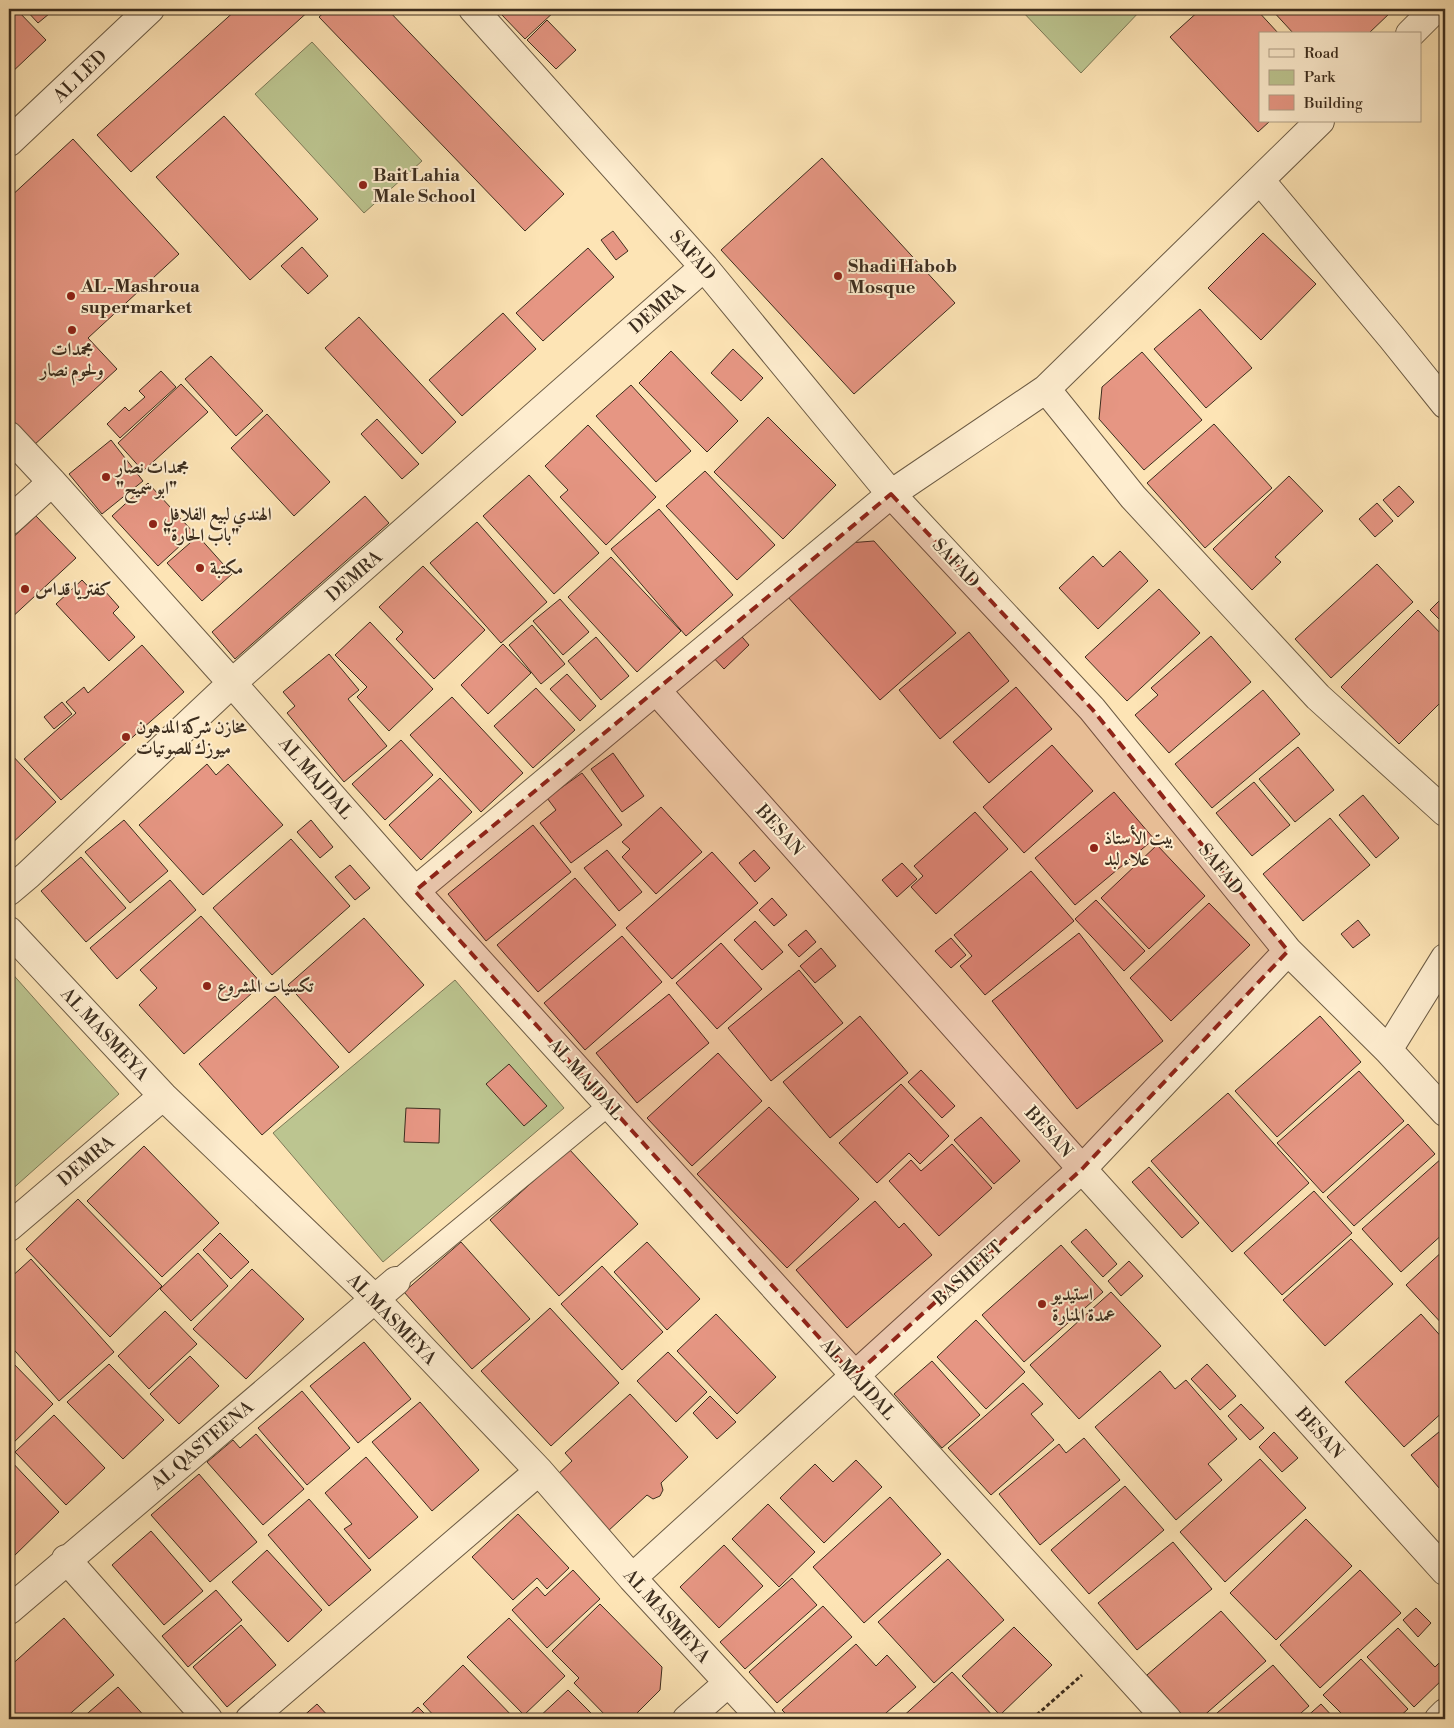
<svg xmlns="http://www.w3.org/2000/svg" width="1454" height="1728" font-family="'Libre Bodoni',Amiri,serif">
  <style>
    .green { fill: #bcc590; stroke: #7c7957 }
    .building { fill: #e69683; stroke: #3c2d1e }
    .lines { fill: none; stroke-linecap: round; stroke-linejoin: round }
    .lane-casing { stroke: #6c5b44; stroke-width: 22 }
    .street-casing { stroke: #6c5b44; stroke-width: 30 }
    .path { stroke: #3c2d1e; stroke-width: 3; stroke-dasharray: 4 2.5; stroke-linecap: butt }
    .lane { stroke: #feedcf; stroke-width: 20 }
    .street { stroke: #feedcf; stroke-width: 28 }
    .marked { fill: #8f2418; fill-opacity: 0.2; stroke: #8f2418; stroke-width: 4; stroke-dasharray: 10 6; stroke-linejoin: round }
    .poi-dot { fill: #8f2418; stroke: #feedcf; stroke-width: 2 }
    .labels { text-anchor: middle; stroke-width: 4; stroke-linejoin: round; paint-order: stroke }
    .street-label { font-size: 18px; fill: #3c2d1e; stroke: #feedcf }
    .poi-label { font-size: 18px; font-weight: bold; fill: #3c2d1e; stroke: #feedcf; text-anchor: start }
  </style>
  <rect width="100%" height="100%" fill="#fde4b5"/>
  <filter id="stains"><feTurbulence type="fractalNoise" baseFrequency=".004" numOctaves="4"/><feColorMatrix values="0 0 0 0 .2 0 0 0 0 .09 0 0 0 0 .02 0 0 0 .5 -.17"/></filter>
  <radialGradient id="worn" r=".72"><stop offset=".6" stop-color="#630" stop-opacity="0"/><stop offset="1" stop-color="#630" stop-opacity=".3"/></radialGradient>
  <path class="green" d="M1020 9H1142L1081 73Z
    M312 42 422 161 364 213 255 94Z
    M9 970 119 1094 9 1192Z
    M455 980 564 1108 383 1262 273 1133Z"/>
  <path class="building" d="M9 9H16L46 40 9 75Z
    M25 9H55L38 23Z
    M237 9H311L131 172 97 135Z
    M328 9H387L564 194 525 231 319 17Z
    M506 9H557L525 39 501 14Z
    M1201 9H1256L1279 34H1260V121H1270L1258 132 1170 37Z
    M1271 9H1389L1391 12 1368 34H1294Z
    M547 20 576 50 556 69 527 40Z
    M224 116 318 219 250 280 156 177Z
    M73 139 179 254 88 338 117 369 33 446 9 420V198Z
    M822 158 955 303 854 394 721 250Z
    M613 231 628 251 616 260 601 240Z
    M1263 233 1316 284 1261 340 1208 288Z
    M302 247 328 276 308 294 281 266Z
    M588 248 614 277 543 341 516 313Z
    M1200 309 1252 368 1206 408 1154 349Z
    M503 313 536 349 462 416 429 380Z
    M359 317 456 422 422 454 325 348Z
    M733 349 763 378 741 401 711 373Z
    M671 351 738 421 707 452 639 383Z
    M1142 352 1202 420 1144 470 1099 419 1102 387Z
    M211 356 263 411 236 436 185 379Z
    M161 371 176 387 120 438 107 424 125 407 129 411 145 397 139 391Z
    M181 384 208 412 143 471 118 443Z
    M631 385 691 451 656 482 596 416Z
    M267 414 330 482 294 516 231 448Z
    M768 417 836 485 783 539 714 472Z
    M377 419 419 464 402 479 361 434Z
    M1214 424 1272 488 1205 548 1147 483Z
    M588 425 656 497 606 545 560 497 568 490 545 466Z
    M111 440 143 481 102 514 69 474Z
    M705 471 775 545 737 580 666 506Z
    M529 475 599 553 554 594 483 516Z
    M1289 476 1323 511 1275 557 1281 562 1252 590 1213 549Z
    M148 483 194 533 158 566 112 516Z
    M1399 486 1414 502 1398 517 1383 500Z
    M365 496 389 523 235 659 212 632Z
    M1377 503 1393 521 1375 537 1359 519Z
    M659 509 733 595 686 636 611 549Z
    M36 516 76 558 9 620V541Z
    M477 522 547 602 501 643 430 563Z
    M198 536 232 574 202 601 167 563Z
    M874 541 956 633 880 700 787 596 848 543Z
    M1120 551 1148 581 1098 629 1059 588 1093 556 1103 567Z
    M611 557 681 631 637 672 568 597Z
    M1377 564 1413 602 1331 678 1295 639Z
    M423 566 485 630 434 679 396 639 403 632 379 607Z
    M82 580 97 596 104 590 119 607 113 613 135 637 109 661 56 604Z
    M1159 589 1200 633 1127 701 1085 657Z
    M1445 595V622L1444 624 1430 610Z
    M560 599 589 632 563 655 533 621Z
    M1418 610 1445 638V698L1399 744 1341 687Z
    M370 622 433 689 389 731 357 697 367 687 335 655Z
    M532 625 565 664 541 684 509 645Z
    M737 631 749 645 724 669 711 655Z
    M969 632 1009 681 940 739 899 690Z
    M1211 636 1251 682 1169 753 1135 715 1158 695 1151 688Z
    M596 637 629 676 601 700 568 661Z
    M503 644 531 673 488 714 461 685Z
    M142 645 184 692 61 800 24 759 76 713 66 702 84 687 88 693Z
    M329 654 359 690 348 699 387 746 344 782 287 713 295 706 283 692Z
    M567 674 596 706 580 721 550 689Z
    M1016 687 1052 729 989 783 953 742Z
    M536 688 575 730 533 768 494 726Z
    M1263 690 1300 734 1212 808 1175 764Z
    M452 697 523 773 481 812 410 735Z
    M62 702 72 714 54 729 44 717Z
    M401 740 433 775 385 820 352 784Z
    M1052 745 1093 791 1024 853 983 807Z
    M1298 747 1334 790 1295 822 1259 779Z
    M9 752 56 802 9 846Z
    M613 753 644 796 622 812 591 769Z
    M207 764 216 775 228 764 283 825 203 895 139 825Z
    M582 773 622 825 571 863 540 823 556 810 547 798Z
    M440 778 472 812 421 860 389 825Z
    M1254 782 1290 825 1252 856 1216 813Z
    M1114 792 1154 839 1075 905 1035 858Z
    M1363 795 1399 838 1376 858 1339 815Z
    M661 807 702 852 656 894 622 857 630 849 622 842Z
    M975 812 1008 849 936 914 911 887 923 876 914 866Z
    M1330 818 1370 865 1303 921 1263 874Z
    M124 820 168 871 130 903 85 852Z
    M311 820 333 847 320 858 297 832Z
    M533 825 571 872 486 941 448 894Z
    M291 839 350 906 272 975 213 908Z
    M1157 845 1205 896 1149 949 1101 898Z
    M607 850 642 892 619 911 584 868Z
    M754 850 770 868 755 882 739 863Z
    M712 852 758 903 672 979 626 928Z
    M81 857 126 908 86 942 41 891Z
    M902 863 917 879 897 897 882 880Z
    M350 865 370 888 355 900 335 877Z
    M1031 871 1074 921 985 995 960 966 972 956 954 935Z
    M575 878 616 925 538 992 497 945Z
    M170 880 196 910 117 979 90 948Z
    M772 898 787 915 774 926 759 910Z
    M1096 900 1145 951 1124 971 1075 919Z
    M1209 903 1250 945 1171 1021 1130 978Z
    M201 916 262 984 184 1054 139 1005 157 988 140 970Z
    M364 918 424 985 349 1053 288 985Z
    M1358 920 1370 935 1353 948 1341 934Z
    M755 921 783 952 762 970 734 940Z
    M806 930 816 942 799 957 788 945Z
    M1079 933 1163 1041 1077 1109 992 1001Z
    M622 936 662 982 585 1050 544 1003Z
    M951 938 966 955 951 968 935 951Z
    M721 943 762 989 717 1029 676 983Z
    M821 948 836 966 815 983 800 966Z
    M799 970 843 1023 771 1081 728 1028Z
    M669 994 709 1043 637 1103 596 1053Z
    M275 996 339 1067 262 1135 199 1064Z
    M860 1016 908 1073 830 1138 783 1082Z
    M1320 1016 1361 1062 1277 1137 1235 1091Z
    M718 1053 762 1101 692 1166 647 1118Z
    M509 1064 547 1106 524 1126 486 1084Z
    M921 1070 955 1106 942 1118 908 1082Z
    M1359 1071 1404 1121 1323 1193 1277 1143Z
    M901 1084 949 1136 920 1164 909 1153 877 1183 839 1143Z
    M1228 1093 1309 1183 1232 1252 1151 1161Z
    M769 1107 859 1199 787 1268 697 1174Z
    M406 1108 440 1109 439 1143 404 1142Z
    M981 1117 1020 1161 994 1184 954 1140Z
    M1408 1124 1435 1154 1354 1226 1327 1197Z
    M952 1144 992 1188 939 1236 889 1181 911 1160 921 1171Z
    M144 1146 219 1223 162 1277 87 1201Z
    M569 1149 638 1224 559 1296 490 1220Z
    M1442 1158 1445 1162V1232L1401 1272 1362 1229Z
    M1149 1167 1199 1223 1182 1238 1132 1182Z
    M1314 1191 1352 1233 1282 1295 1244 1253Z
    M78 1199 162 1286 110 1337 26 1249Z
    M875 1201 899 1228 904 1223 932 1255 847 1328 796 1270Z
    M1086 1229 1117 1264 1103 1277 1071 1242Z
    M220 1233 249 1262 231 1279 203 1250Z
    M1351 1239 1393 1284 1325 1346 1283 1300Z
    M461 1242 530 1319 472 1369 404 1292Z
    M647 1242 700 1299 667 1330 614 1272Z
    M1061 1245 1103 1292 1024 1362 982 1315Z
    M1445 1249V1327L1406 1285Z
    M198 1253 228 1286 191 1321 160 1289Z
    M31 1259 114 1352 59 1401 9 1344V1279Z
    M1129 1261 1143 1276 1121 1296 1108 1281Z
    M602 1266 663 1332 622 1370 561 1304Z
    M252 1269 304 1319 246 1379 193 1329Z
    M1111 1292 1161 1346 1079 1419 1030 1365Z
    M550 1308 619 1383 551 1446 481 1371Z
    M165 1311 197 1344 149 1389 118 1356Z
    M716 1314 776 1377 737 1414 677 1351Z
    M1421 1314 1445 1341V1410L1404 1447 1345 1382Z
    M976 1320 1025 1372 986 1409 937 1357Z
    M364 1342 411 1399 358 1443 310 1386Z
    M668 1352 707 1392 676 1422 637 1381Z
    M190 1356 219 1386 179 1424 150 1394Z
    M9 1359 53 1404 9 1447Z
    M932 1361 980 1415 942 1448 894 1394Z
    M109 1364 164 1420 123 1459 67 1402Z
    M1207 1364 1236 1396 1220 1410 1191 1379Z
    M1160 1371 1175 1389 1186 1380 1237 1439 1208 1464 1222 1480 1176 1520 1095 1427Z
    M1023 1383 1043 1404 1031 1414 1054 1440 991 1495 948 1448Z
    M302 1391 350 1448 307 1485 258 1428Z
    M630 1394 688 1457 661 1483 663 1490 660 1496 653 1499 647 1495 607 1532 556 1476 572 1461 565 1453Z
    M710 1396 736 1422 717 1439 693 1413Z
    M420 1402 479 1470 432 1511 372 1442Z
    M1241 1404 1264 1428 1250 1440 1228 1416Z
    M54 1415 105 1468 66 1505 15 1452Z
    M1445 1427V1495L1411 1455Z
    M1274 1432 1298 1458 1282 1472 1259 1447Z
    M256 1434 304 1489 263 1525 207 1462 233 1440 240 1448Z
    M1084 1438 1120 1480 1040 1545 999 1494 1059 1444 1066 1453Z
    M366 1457 418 1517 369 1559 344 1529 352 1524 325 1493Z
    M9 1459 59 1512 11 1559 9 1556Z
    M1260 1459 1306 1508 1225 1582 1180 1532Z
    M856 1460 882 1487 824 1543 780 1498 815 1464 833 1482Z
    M199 1474 257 1542 210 1582 151 1515Z
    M1125 1486 1164 1530 1089 1594 1051 1550Z
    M890 1497 941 1554 864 1623 813 1567Z
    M309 1499 371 1570 329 1606 268 1535Z
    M768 1504 815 1552 779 1587 732 1539Z
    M518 1514 569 1568 547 1589 537 1578 513 1600 472 1557Z
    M1306 1519 1352 1566 1276 1640 1230 1593Z
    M151 1531 203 1591 164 1625 112 1565Z
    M1173 1542 1212 1589 1137 1650 1098 1603Z
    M724 1545 763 1586 719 1628 680 1587Z
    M267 1550 322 1610 288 1642 232 1582Z
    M948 1559 1004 1620 934 1683 878 1622Z
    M573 1570 600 1599 547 1648 512 1610 537 1587 545 1596Z
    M1360 1570 1401 1613 1320 1688 1280 1645Z
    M792 1578 817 1605 745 1669 720 1642Z
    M216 1590 242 1620 188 1667 162 1636Z
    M600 1604 662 1667 660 1690 631 1719H609L574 1683 579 1678 552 1651Z
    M823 1606 852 1637 777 1703 749 1672Z
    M1416 1608 1431 1623 1418 1637 1403 1620Z
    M1221 1611 1266 1661 1200 1719H1186L1147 1675Z
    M64 1618 114 1675 64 1719H14L9 1714V1667Z
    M509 1618 565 1676 524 1715 467 1657Z
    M241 1625 276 1665 227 1707 193 1667Z
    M1014 1627 1052 1665 1000 1715 962 1676Z
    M1398 1628 1435 1667 1442 1660 1445 1664V1677L1414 1707 1367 1657Z
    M856 1644 876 1666 887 1655 916 1687 879 1719H791L782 1710Z
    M1361 1659 1408 1709 1397 1719H1347L1323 1695Z
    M463 1665 515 1719H437L423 1704Z
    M1273 1665 1309 1706 1294 1719H1210Z
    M952 1672 996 1719H900Z
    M118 1687 147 1719H81Z
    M568 1690 597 1719H537Z
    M317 1704 331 1719H300Z
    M1321 1704 1335 1719H1304Z
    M418 1707 430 1719H405Z"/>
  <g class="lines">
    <defs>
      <path id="lane" d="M396 1281 609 1105"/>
      <path id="street" d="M473 9 704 267 891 494 1092 709 1288 951 1388 1050 1445 1112
        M1410 34 1435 9
        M9 142 150 9
        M1260 180 1392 338 1445 404
        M1046 389 1133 497 1318 697 1445 812
        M9 436 52 482 232 683 415 891 1167 1719
        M9 521 52 482
        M656 690 1082 1169 1445 1571
        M9 891 28 875 232 683 704 267
        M415 891 891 494 1046 389 1320 121
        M9 931 163 1096 375 1299 539 1471 632 1578 762 1719
        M1388 1050 1445 958
        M9 1227 163 1096
        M66 1559 208 1719
        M632 1578 1082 1169 1288 951
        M9 1610 396 1281
        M250 1719 539 1471
        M687 1719 728 1683
        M1439 1719 1445 1713"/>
    </defs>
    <use href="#lane" class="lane-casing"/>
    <use href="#street" class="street-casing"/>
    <path class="path" d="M1032 1719 1082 1675"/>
    <use href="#lane" class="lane"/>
    <use href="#street" class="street"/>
  </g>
  <path class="marked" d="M891 494 1092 709 1288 951 1082 1169 854 1376 415 891Z"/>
  <g class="poi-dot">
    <circle cx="363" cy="185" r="5"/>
    <circle cx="838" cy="276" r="5"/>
    <circle cx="71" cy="296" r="5"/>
    <circle cx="72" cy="330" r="5"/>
    <circle cx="106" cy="477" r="5"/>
    <circle cx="153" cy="524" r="5"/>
    <circle cx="200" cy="568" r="5"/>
    <circle cx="25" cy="589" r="5"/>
    <circle cx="126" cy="737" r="5"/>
    <circle cx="1094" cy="848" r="5"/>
    <circle cx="207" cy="986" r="5"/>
    <circle cx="1042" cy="1304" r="5"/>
  </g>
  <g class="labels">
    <g class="street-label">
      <text transform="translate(80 76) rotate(-44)" y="6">AL LED</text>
      <text transform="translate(693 255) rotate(49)" y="6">SAFAD</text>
      <text transform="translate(657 308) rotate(-41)" y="6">DEMRA</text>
      <text transform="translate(956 563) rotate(47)" y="6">SAFAD</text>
      <text transform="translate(354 576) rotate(-41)" y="6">DEMRA</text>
      <text transform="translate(316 778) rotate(49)" y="6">AL MAJDAL</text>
      <text transform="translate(780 830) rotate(48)" y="6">BESAN</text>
      <text transform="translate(1221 869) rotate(51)" y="6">SAFAD</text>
      <text transform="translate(105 1034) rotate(47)" y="6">AL MASMEYA</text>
      <text transform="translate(586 1079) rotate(48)" y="6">AL MAJDAL</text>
      <text transform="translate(1049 1132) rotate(48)" y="6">BESAN</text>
      <text transform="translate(86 1161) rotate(-40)" y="6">DEMRA</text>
      <text transform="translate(968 1273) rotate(-42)" y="6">BASHEET</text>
      <text transform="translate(392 1319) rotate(46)" y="6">AL MASMEYA</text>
      <text transform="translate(858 1379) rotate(48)" y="6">AL MAJDAL</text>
      <text transform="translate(1320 1433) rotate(48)" y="6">BESAN</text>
      <text transform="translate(202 1445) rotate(-40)" y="6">AL QASTEENA</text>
      <text transform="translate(667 1616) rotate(48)" y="6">AL MASMEYA</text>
    </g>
    <g class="poi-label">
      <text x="373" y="181">Bait Lahia<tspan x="373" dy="21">Male School</tspan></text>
      <text x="848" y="272">Shadi Habob<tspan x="848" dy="21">Mosque</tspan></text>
      <text x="81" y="292">AL-Mashroua<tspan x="81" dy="21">supermarket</tspan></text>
      <text x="72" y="355" text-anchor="middle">مجمدات<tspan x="72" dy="21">ولحوم نصار</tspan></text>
      <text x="116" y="473">مجمدات نصار<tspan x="116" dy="21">"ابو سميح"</tspan></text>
      <text x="163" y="520">الهندي لبيع الفلافل<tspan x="163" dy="21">"باب الحارة"</tspan></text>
      <text x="210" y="574">مكتبة</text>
      <text x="35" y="595">كفتريا قداس</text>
      <text x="136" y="733">مخازن شركة المدهون<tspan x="136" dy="21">ميوزك للصوتيات</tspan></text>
      <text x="1104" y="844">بيت الأستاذ<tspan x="1104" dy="21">علاء لبد</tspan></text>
      <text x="217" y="992">تكسيات المشروع</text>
      <text x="1052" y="1300">استيديو<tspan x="1052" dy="21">عمدة المنارة</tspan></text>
    </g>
  </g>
  <rect width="1454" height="1728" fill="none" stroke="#fde4b5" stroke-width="30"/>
  <rect x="10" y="10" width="1434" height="1708" fill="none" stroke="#3c2d1e" stroke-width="2.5"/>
  <rect x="15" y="15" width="1424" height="1698" fill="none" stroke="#3c2d1e"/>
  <rect x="1259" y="32" width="162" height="90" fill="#feedcf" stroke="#b0a088"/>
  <rect x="1269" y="49" width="25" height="8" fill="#feedcf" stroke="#b0a088"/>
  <text x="1304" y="58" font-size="15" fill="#3c2d1e">Road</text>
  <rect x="1269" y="70" width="25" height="15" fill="#bcc590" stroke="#b0a088"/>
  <text x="1304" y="82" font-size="15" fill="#3c2d1e">Park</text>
  <rect x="1269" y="95" width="25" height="15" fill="#e69683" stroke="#b0a088"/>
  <text x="1304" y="108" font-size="15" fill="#3c2d1e">Building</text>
  <rect width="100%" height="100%" filter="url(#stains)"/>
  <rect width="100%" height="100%" fill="url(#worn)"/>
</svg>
